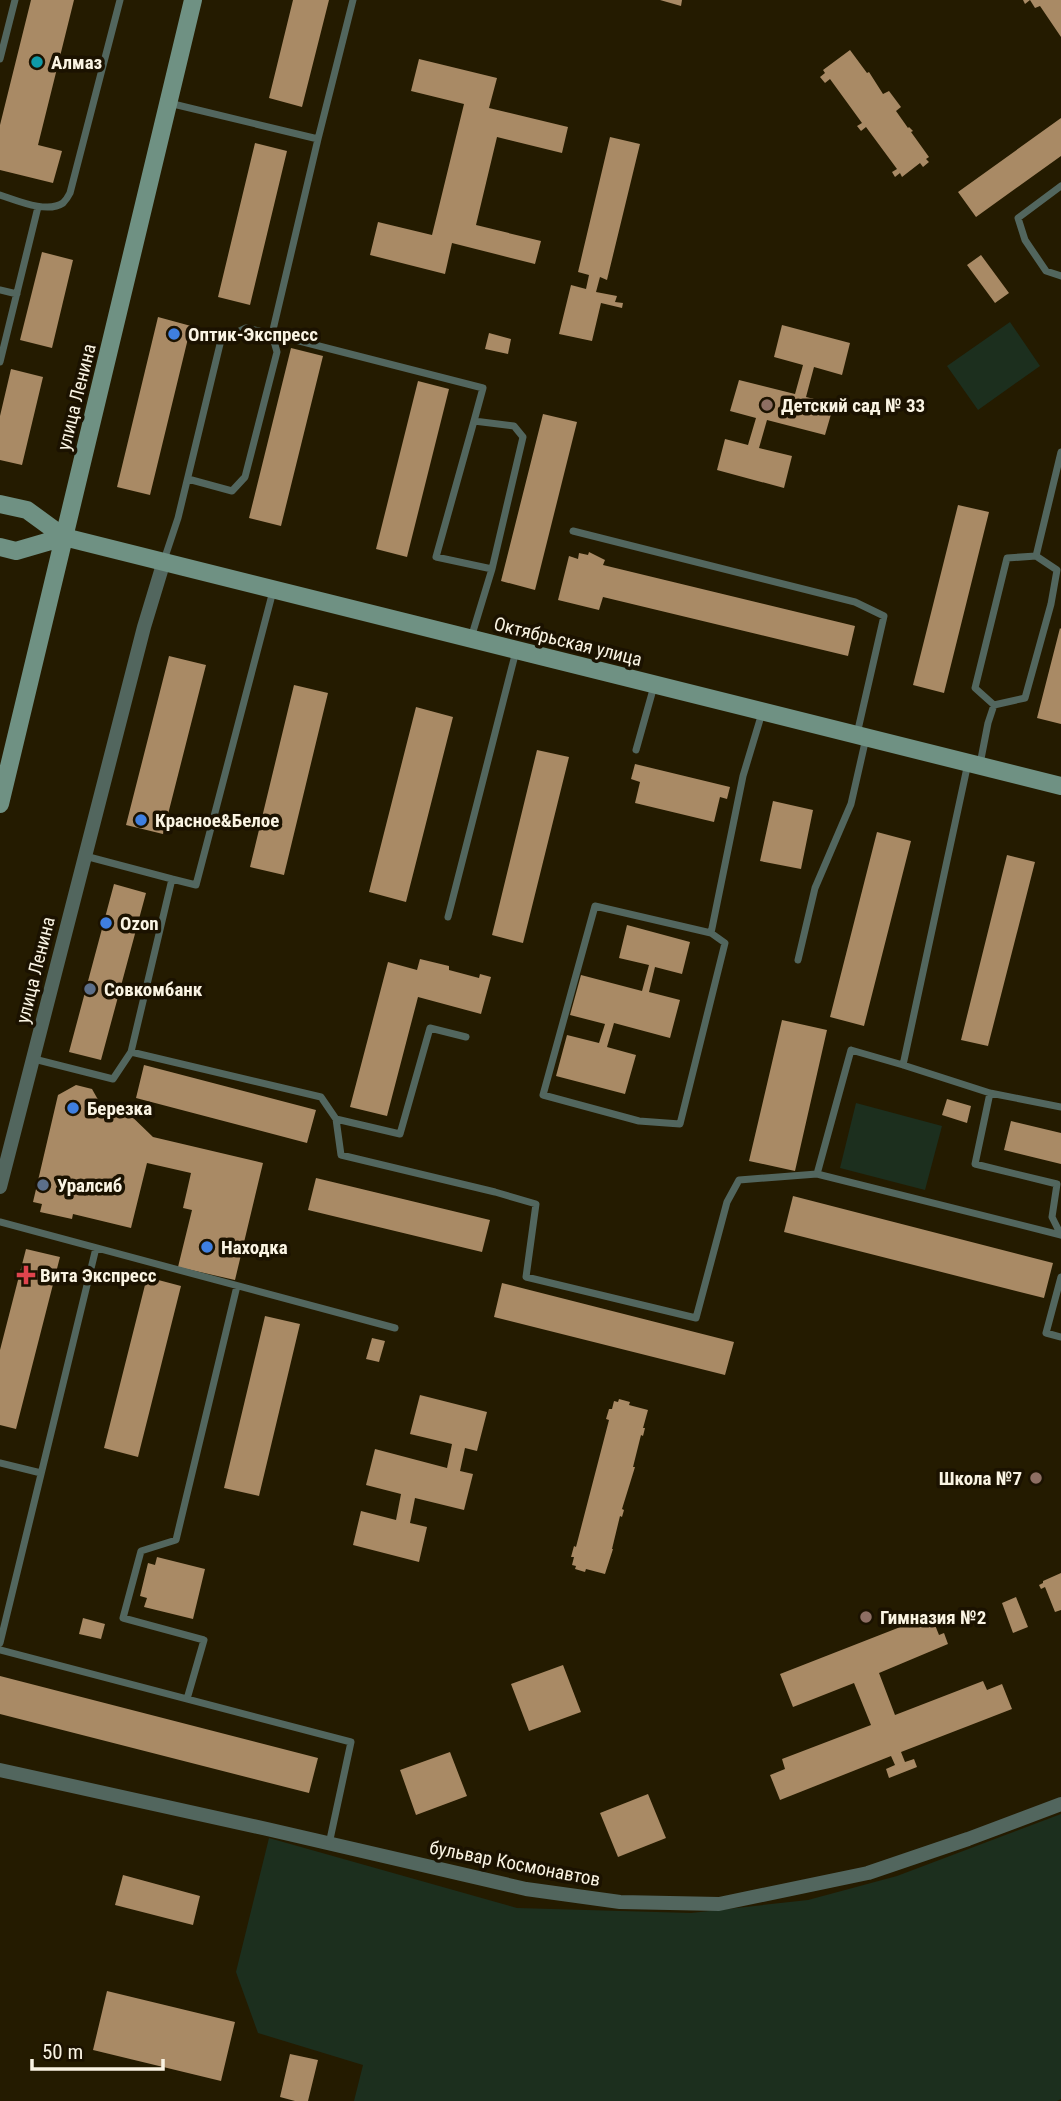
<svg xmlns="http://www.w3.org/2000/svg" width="1061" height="2101" font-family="'Roboto Condensed',sans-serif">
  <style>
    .green { fill: #1c2f1e }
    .building { fill: #a98a65 }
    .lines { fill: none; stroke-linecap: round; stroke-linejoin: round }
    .lane { stroke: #52665e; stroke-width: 7 }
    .street { stroke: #52665e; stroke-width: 14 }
    .secondary { stroke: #6f9183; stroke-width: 18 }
    .culture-dot { fill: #0f9aa8; stroke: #1b1200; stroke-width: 2.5 }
    .shop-dot { fill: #3f7fe0; stroke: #1b1200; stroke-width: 2.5 }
    .education-dot { fill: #8d6e63; stroke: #1b1200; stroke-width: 2.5 }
    .service-dot { fill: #5c6f8a; stroke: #1b1200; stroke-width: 2.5 }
    .health-dot { fill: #e0444e; stroke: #1b1200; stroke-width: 2.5 }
    .labels { text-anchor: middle; stroke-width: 7; stroke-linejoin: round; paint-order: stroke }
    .poi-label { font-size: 19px; font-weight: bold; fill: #faf4e3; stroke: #1b1200; text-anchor: start }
    .street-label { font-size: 19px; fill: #faf4e3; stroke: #1b1200 }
  </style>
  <rect width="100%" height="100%" fill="#241b00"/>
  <path class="green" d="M1010 322 1040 366 978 410 947 366Z
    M856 1103 942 1126 925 1190 840 1168Z
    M1061 1814V2099L1057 2101H354L363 2065 258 2033 236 1972 269 1838 517 1908 691 1913 808 1900 897 1876Z"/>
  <path class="building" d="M31 0H74L38 145 62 151 53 183 0 170V125Z
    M293 0H329L302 107 269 98Z
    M660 0H682L681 6Z
    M1023 0H1061V37L1040 6 1035 8 1030 0 1025 4Z
    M850 50 867 73 869 72 883 94 889 91 901 107 896 111 908 128 909 127 913 131 911 132 929 157 926 159 929 162 923 167 920 163 902 177 900 173 895 177 892 172 897 169 866 127 861 131 857 126 862 123 830 79 825 83 820 77 825 73 823 70Z
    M419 59 497 78 489 108 568 127 562 153 497 137 476 225 541 241 535 264 452 243 445 274 370 255 378 222 432 235 464 104 411 91Z
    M1061 118V156L976 217 958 192Z
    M610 137 640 144 607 280 600 277 596 292 617 296 615 302 623 303 622 308 601 303 592 341 559 334 571 285 586 289 589 275 578 272Z
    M255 143 287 151 250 305 218 297Z
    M42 252 73 260 52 348 20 340Z
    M981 255 1009 293 995 303 967 265Z
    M158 317 191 326 150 495 117 487Z
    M782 325 850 343 842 375 814 367 806 397 834 404 825 435 767 420 759 448 792 456 784 488 717 470 725 439 748 445 756 418 730 411 739 380 795 394 803 365 774 357Z
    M489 333 511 339 508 354 485 349Z
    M291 348 323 356 281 526 249 518Z
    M11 369 43 377 22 465 0 460V416Z
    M418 381 449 389 407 557 376 549Z
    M543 414 577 422 535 590 501 581Z
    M958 505 989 512 944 693 913 685Z
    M589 552 605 560 603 565 855 626 848 656 603 597 599 610 558 600 569 556 578 559 579 553 588 555Z
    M1060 628 1061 629V724L1037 718Z
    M169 656 206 665 163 834 126 825Z
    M294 685 328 693 284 875 250 867Z
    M416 707 453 717 406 902 369 892Z
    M537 750 569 757 523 943 492 935Z
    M635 764 730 787 727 799 720 797 714 822 635 803 640 782 631 779Z
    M773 801 813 810 801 869 760 861Z
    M877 832 911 841 864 1026 830 1017Z
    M1007 855 1035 862 988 1046 961 1040Z
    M114 884 146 893 101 1060 69 1052Z
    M627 925 690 942 682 974 655 967 649 992 680 1000 670 1038 614 1023 607 1047 636 1055 625 1094 556 1076 567 1035 599 1043 605 1024 570 1015 581 975 642 991 649 965 619 958Z
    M420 959 449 966V970L479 978 480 974 491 977 481 1014 418 997 387 1116 350 1107 388 962 417 970Z
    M782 1020 827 1030 795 1171 749 1161Z
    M144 1065 316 1110 307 1143 136 1098Z
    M76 1085 92 1089 101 1105 125 1110 153 1137 263 1163 235 1280 178 1267 192 1210 183 1208 191 1173 147 1163 131 1228 73 1214 72 1219 40 1212 42 1204 33 1202 58 1095Z
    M947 1099 971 1106 967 1123 942 1115Z
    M1011 1121 1061 1133V1164L1004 1150Z
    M316 1178 490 1220 482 1252 308 1210Z
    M793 1196 1053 1263 1044 1298 784 1232Z
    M26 1249 60 1257 16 1429 0 1425V1350Z
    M147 1277 181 1286 138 1457 104 1448Z
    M502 1283 734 1342 725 1375 494 1317Z
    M265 1316 300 1324 259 1496 224 1488Z
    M372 1338 385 1341 379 1362 366 1359Z
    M420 1395 487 1412 477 1451 465 1448 460 1471 473 1474 464 1510 415 1498 410 1523 427 1527 419 1562 353 1545 361 1511 396 1520 401 1494 366 1485 375 1449 447 1468 452 1444 410 1434Z
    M619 1399 630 1402 629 1405 648 1410 643 1428H645L643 1436 641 1435 633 1467H635L622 1509 624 1510 622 1517 620 1516 612 1549H613L605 1574 586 1569 585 1572 575 1569 576 1566 572 1565 574 1557H571L574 1546 576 1547 609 1420 606 1419 609 1409H612L614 1401 618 1402Z
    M157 1557 205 1569 193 1619 144 1607 147 1598 140 1596 148 1563 155 1565Z
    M1061 1573V1610L1055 1612 1045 1587 1041 1589 1039 1585 1043 1583V1581Z
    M1016 1597 1028 1627 1013 1633 1002 1603Z
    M931 1615 939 1635 944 1633 948 1644 879 1673 895 1715 983 1681 987 1690 1002 1684 1012 1709 901 1752 905 1762 914 1759 917 1767 889 1778 886 1769 895 1765 891 1756 780 1800 770 1775 785 1769 782 1759 871 1725 854 1683 793 1707 780 1674Z
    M83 1618 105 1624 101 1639 79 1634Z
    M563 1665 581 1712 529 1731 511 1684Z
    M0 1676 318 1758 309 1793 0 1714Z
    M450 1752 467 1796 416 1815 400 1770Z
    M648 1794 666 1838 618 1857 600 1813Z
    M123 1875 200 1896 193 1925 115 1905Z
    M107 1991 235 2022 221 2081 93 2050Z
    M290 2054 318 2060 308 2101H295L280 2097Z"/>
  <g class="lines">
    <path class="lane" d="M0 59 15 0
      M169 103 318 139 272 334 483 388 474 421 514 426 523 437 492 569 471 638
      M318 139 353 0
      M1061 186 1018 218 1025 240 1046 271 1061 276
      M0 195C16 200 47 214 63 203 66 200 68 197 70 193L120 0
      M0 290 17 294
      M0 362 38 207
      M474 421 436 557 492 569
      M573 531 855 602 884 616 857 734
      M164 560 178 518 221 340 246 328 272 334 277 352 245 477 232 491 188 479
      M994 705 1025 698 1051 604 1057 570 1036 556
      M636 750 654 686
      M980 764 988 723 994 705 975 688 1007 558 1036 556 1061 452
      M85 856 172 879
      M595 906 711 933 725 943 680 1124 639 1121 543 1095Z
      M448 917 516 651
      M711 933 743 776 762 713
      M798 960 815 888 851 804 866 738
      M131 1052 172 879 196 885 273 591
      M34 1059 113 1079 131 1052 321 1097 336 1119 341 1155 495 1192 536 1204 526 1277 696 1318 727 1202 739 1180 817 1174 851 1050 903 1065 990 1093 1061 1107
      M903 1065 968 763
      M990 1093 975 1164 1057 1184 1052 1217 1061 1235
      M336 1119 400 1134 430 1028 466 1037
      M817 1174 1061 1235
      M0 1222 395 1328
      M1061 1277 1046 1333 1061 1337
      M0 1463 41 1473
      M0 1643 96 1248
      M0 1650 351 1742 329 1844
      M187 1699 204 1640 123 1618 141 1551 176 1540 237 1286"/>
    <path class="street" d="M0 1187 144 627 164 561
      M0 1770 267 1829 526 1889 620 1902 719 1904 868 1873 968 1839 1061 1804"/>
    <path class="secondary" d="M0 504 27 510 64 537 1061 786
      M0 547 16 551 64 537
      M0 804 193 0"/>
  </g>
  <circle class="culture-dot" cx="37" cy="62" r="7"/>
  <g class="shop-dot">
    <circle cx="174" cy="334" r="7"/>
    <circle cx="141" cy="820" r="7"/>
    <circle cx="106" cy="923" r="7"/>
    <circle cx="73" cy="1108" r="7"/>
    <circle cx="207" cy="1247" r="7"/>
  </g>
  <g class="education-dot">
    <circle cx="767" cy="405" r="7"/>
    <circle cx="1036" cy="1478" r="7"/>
    <circle cx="866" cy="1617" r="7"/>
  </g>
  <g class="service-dot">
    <circle cx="90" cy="989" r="7"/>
    <circle cx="43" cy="1185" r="7"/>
  </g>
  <path class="health-dot" d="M22.5 1264.5h7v7h7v7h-7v7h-7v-7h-7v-7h7z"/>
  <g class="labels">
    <g class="poi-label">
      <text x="51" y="69">Алмаз</text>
      <text x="188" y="341">Оптик-Экспресс</text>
      <text x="781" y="412">Детский сад № 33</text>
      <text x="155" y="827">Красное&amp;Белое</text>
      <text x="120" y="930">Ozon</text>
      <text x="104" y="996">Совкомбанк</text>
      <text x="87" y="1115">Березка</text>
      <text x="57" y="1192">Уралсиб</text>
      <text x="221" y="1254">Находка</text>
      <text x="40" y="1282">Вита Экспресс</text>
      <text x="1022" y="1485" text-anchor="end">Школа №7</text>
      <text x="880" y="1624">Гимназия №2</text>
    </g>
    <g class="street-label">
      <text transform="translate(76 397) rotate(-76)" y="7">улица Ленина</text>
      <text transform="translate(568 641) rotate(14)" y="7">Октябрьская улица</text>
      <text transform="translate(35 970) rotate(-76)" y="7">улица Ленина</text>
      <text transform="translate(515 1863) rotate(11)" y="7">бульвар Космонавтов</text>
    </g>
  </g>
  <path d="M32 2059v10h131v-10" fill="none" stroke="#faf4e3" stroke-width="3.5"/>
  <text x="42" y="2059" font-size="21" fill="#faf4e3" stroke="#1b1200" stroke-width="5" paint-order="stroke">50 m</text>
</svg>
